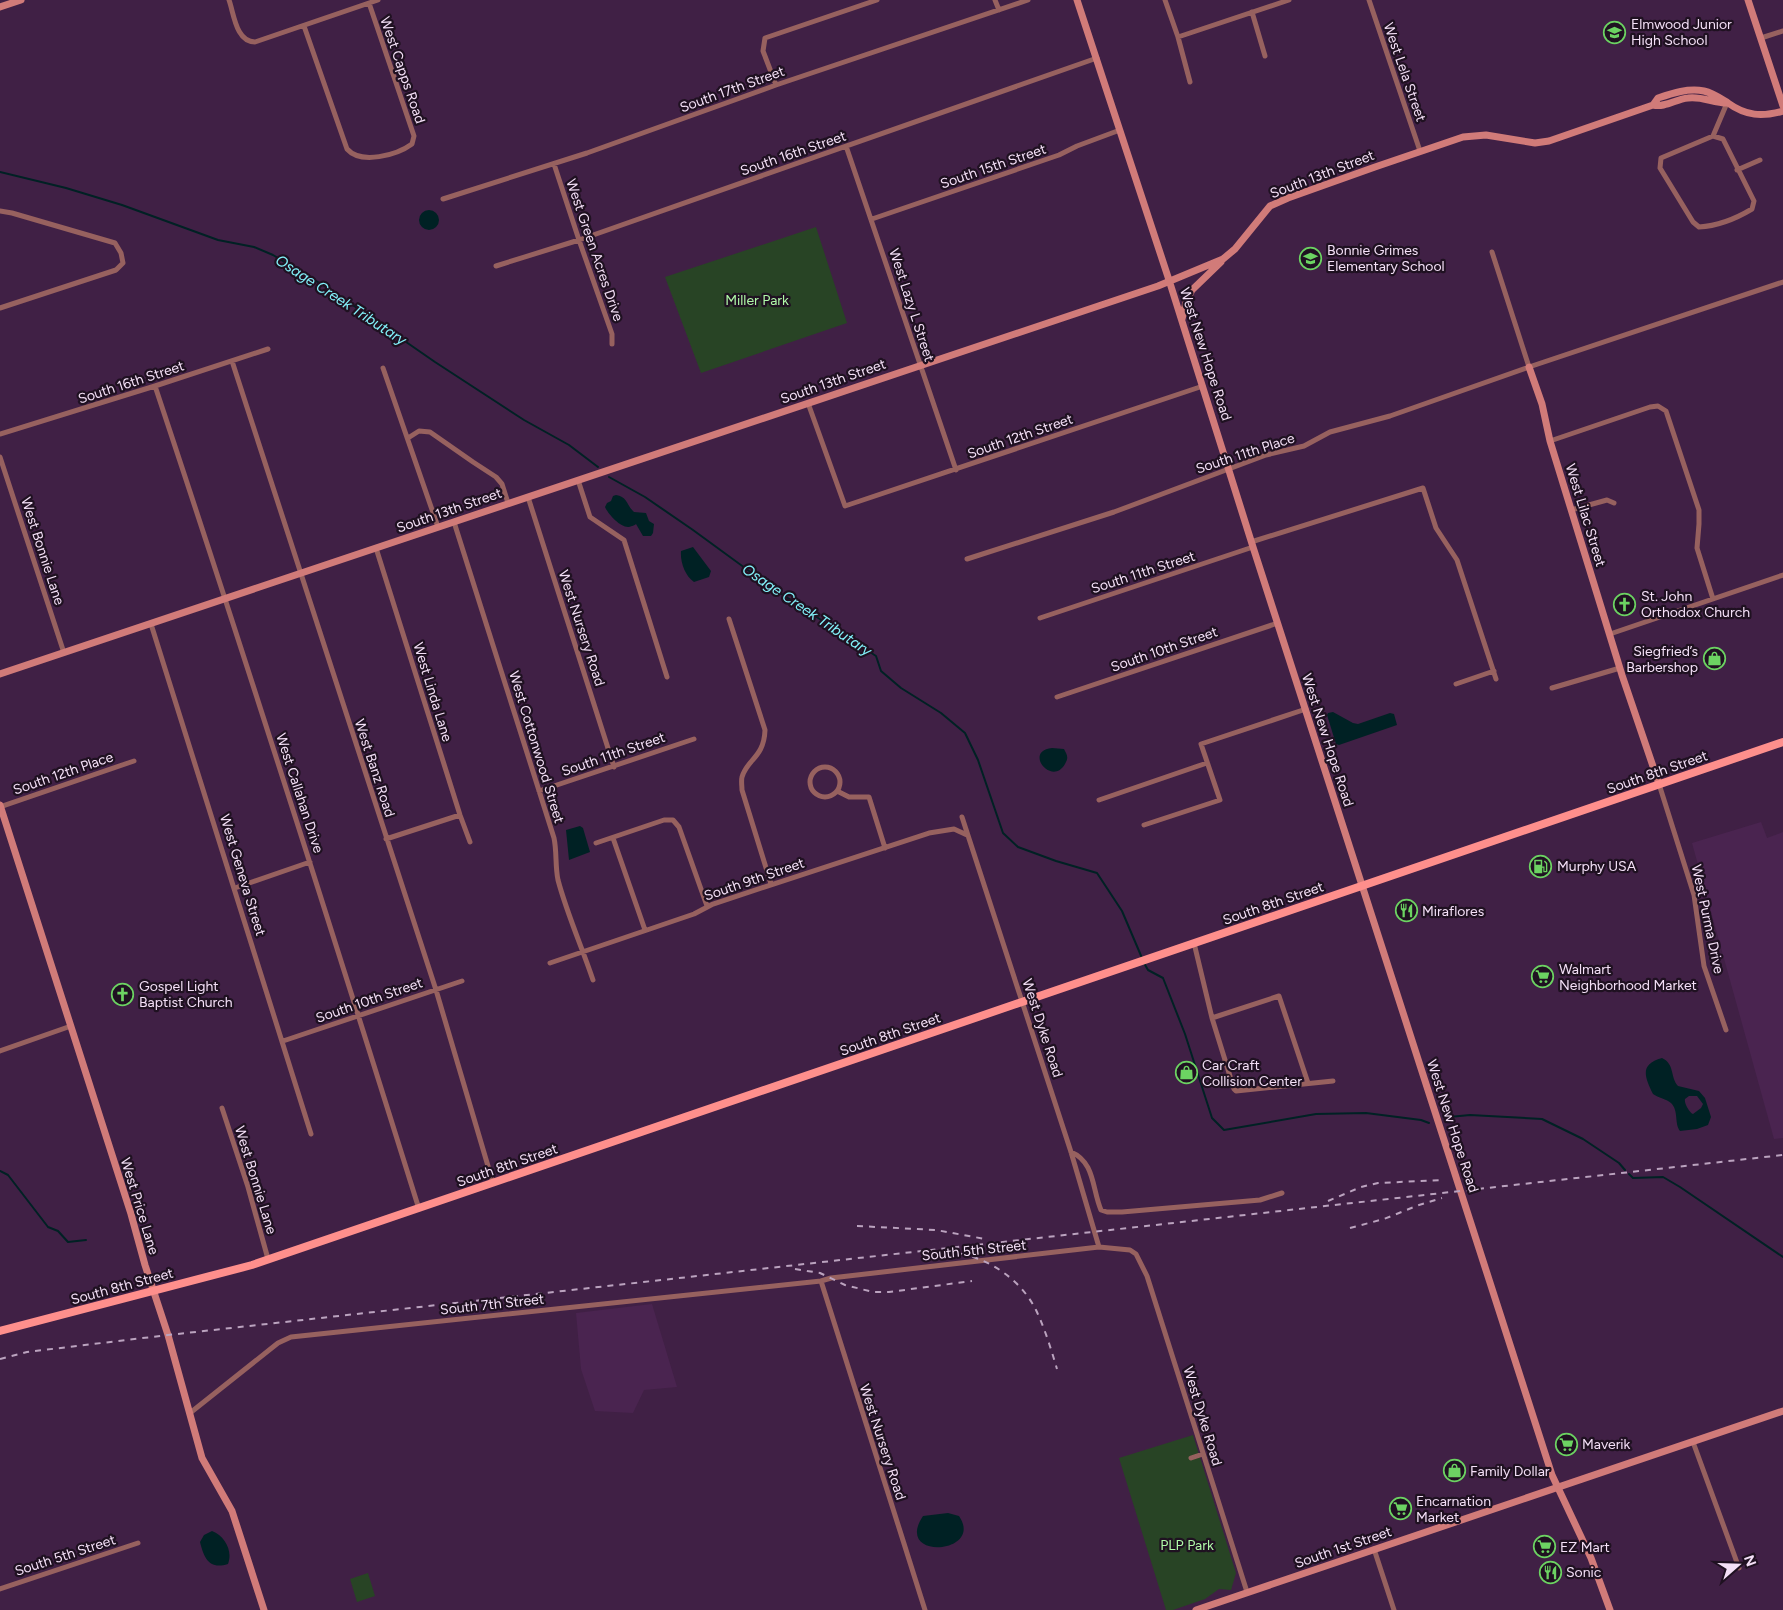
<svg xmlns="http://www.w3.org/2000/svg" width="1783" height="1610" font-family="Figtree,sans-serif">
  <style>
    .built { fill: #4a2450 }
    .green { fill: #284425 }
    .water { fill: #002124; fill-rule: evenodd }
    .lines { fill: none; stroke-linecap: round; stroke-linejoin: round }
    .stream { stroke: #002124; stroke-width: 2 }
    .street { stroke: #97615f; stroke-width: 5 }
    .secondary { stroke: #d17b79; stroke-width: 7 }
    .primary { stroke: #fe8f8c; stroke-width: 8 }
    .rail { stroke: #bba3bf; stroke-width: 2; stroke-dasharray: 6 6; stroke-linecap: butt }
    .labels { text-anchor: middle; stroke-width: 4.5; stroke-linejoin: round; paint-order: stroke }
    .poi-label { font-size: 14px; fill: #f4e0f7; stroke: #1f1121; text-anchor: start }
    .street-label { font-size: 14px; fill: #f4e0f7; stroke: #1f1121 }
    .park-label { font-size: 14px; fill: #b0f9a8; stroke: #1f1121 }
    .water-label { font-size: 15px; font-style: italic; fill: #83f3fb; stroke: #1f1121 }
  </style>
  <rect width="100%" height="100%" fill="#402045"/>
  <path class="built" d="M1761 822 1767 838 1783 832V1138L1774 1139 1692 843Z
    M652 1304 677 1387 644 1390 633 1413 595 1411 581 1369 576 1313Z"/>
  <path class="green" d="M816 227 847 323 701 373 665 277Z
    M1193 1435 1236 1573 1231 1590 1219 1589 1205 1599 1173 1610H1166L1119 1458Z
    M368 1573 375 1596 357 1602 350 1579Z"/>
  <path class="water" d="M419 220a10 10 0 1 1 20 0a10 10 0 1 1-20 0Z
    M616 495C627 496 627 506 634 512L646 513 649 521 654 524 653 533 651 536H643L636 524C635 525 630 527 628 527 620 527 608 514 605 507L607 503 611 501 613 496Z
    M693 547 711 571 709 577 694 582C685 576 680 562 681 551Z
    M1333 712 1353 723 1358 724 1390 713 1394 714 1397 725 1339 745 1336 744 1327 715 1328 713Z
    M1052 748 1064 749C1067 755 1069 757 1065 764 1052 787 1023 751 1052 748Z
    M580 826 583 828 590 852 569 860 566 830Z
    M1662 1058C1675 1064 1670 1077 1678 1086L1699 1091 1705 1098 1711 1117 1708 1125 1697 1129 1680 1131C1674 1123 1679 1111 1671 1103 1667 1099 1658 1098 1653 1094 1644 1076 1640 1064 1662 1058ZM1689 1096H1697L1703 1104 1701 1108 1693 1114C1689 1112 1684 1103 1685 1099Z
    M948 1513 959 1516C985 1554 893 1561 923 1516Z
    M212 1531C225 1536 233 1551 228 1564 209 1570 204 1558 200 1542L204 1535Z"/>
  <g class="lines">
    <path class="stream" d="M0 172 66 188 122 205 218 240 254 247 273 255 331 290 435 362 524 420 569 445 598 467
      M609 477 645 497 693 530 771 587 876 656 881 671 901 688 941 713 965 733 978 760 1003 833 1018 847 1056 861 1097 873 1122 911 1142 958
      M1144 963 1148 970 1163 978 1185 1034 1212 1118 1224 1130 1316 1114 1366 1113 1421 1120 1429 1123
      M1449 1117 1470 1115 1542 1119 1583 1139 1619 1163 1625 1170
      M0 1171 8 1175 48 1227 58 1231 68 1242 86 1240
      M1629 1174 1633 1178 1663 1177 1680 1187 1783 1257"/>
    <path class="street" d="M229 0C234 14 236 42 255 42L378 0
      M995 0 999 10
      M1165 0 1178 37 1190 82
      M1369 0 1420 151
      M1252 12 1265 56
      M304 26 347 149C361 165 397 155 412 144L414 136 369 3
      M1178 37 1289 0
      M1761 38 1783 31
      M776 85 763 51 765 38 877 0
      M1713 136 1723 139 1754 201 1752 209C1737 218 1717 226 1699 227L1693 222 1660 168 1661 158Z
      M1713 136 1727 103
      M846 146 956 470
      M554 164 579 240 612 334V344
      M1737 170 1760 160
      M443 199 587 153 776 85 1028 0
      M0 211 12 213 115 243 121 253 123 263 116 270 0 308
      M872 219 1059 155 1077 146 1120 130
      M1492 252 1529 367
      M496 266 579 240 1097 58
      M232 361 436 990 493 1183
      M383 368 438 527
      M155 386C246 659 333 934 419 1209
      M808 403 845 506 1203 386
      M0 434 155 386 268 349
      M408 438 419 431 430 432 473 462 496 477 502 484 508 503
      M1550 441 1650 407 1658 406 1666 411 1699 510V524L1697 548 1713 599
      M0 457 64 653
      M578 480 590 517 624 540 667 677
      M528 497 614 767
      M1571 510 1607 500 1614 503
      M454 522 554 838C557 852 555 866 558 880 567 914 582 947 593 980
      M1251 542 1423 488 1436 528 1457 560 1496 679
      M376 548 460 815 470 842
      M967 559 1114 512 1266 455 1304 446 1330 432 1390 416 1529 367 1783 282
      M1040 618 1253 547
      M729 619 765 730C764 758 747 759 742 777 741 781 742 786 742 790L771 884
      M151 624 311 1134
      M1610 634 1783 575
      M1456 684 1494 671
      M1552 688 1620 668
      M1057 697 1278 623
      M810 782a15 15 0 1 1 30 0a15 15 0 1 1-30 0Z
      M1659 784 1694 895 1704 966 1726 1030
      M539 791 694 739
      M837 791 849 797H869L885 848
      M1099 800 1207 763
      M0 807 134 761
      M962 817 1071 1152 1099 1247
      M1144 825 1220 800 1201 744 1306 709
      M613 838 645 930
      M386 839 460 815
      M596 843 664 820H673L679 827 707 906
      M235 888 310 862
      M1194 943 1212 1018 1234 1089 1236 1091 1333 1081
      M550 963 694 914 713 904 929 833 954 829 967 835
      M1212 1018 1279 996 1308 1083
      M283 1041 462 981
      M0 1051 71 1026
      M222 1108 248 1187 268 1259
      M1071 1152C1095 1162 1092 1189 1101 1210L1107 1212H1122L1260 1200 1282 1193
      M821 1281 925 1610
      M190 1413 278 1343 291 1337 821 1281 831 1278 1099 1247 1130 1250 1136 1254 1147 1276 1247 1592
      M1693 1442 1739 1568
      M1191 1458 1203 1454
      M1374 1549 1394 1610
      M0 1589 138 1543"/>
    <path class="secondary" d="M1077 0 1169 280 1253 547 1552 1475 1591 1558 1610 1610
      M1748 0 1783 106
      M0 7 21 0
      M1653 105 1658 98C1673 93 1688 88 1704 91 1713 93 1720 98 1728 103 1746 116 1762 117 1783 111
      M1182 319 1186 302 1192 290 1221 262
      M1529 367 1542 404 1550 441 1622 675 1659 784
      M0 674 1158 286 1223 259 1235 249 1270 206 1288 198 1375 167 1463 137 1486 135 1535 143 1549 141 1653 105C1665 108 1676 99 1688 98 1702 96 1713 103 1727 103
      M0 805 131 1214 145 1265 168 1335 202 1458 232 1511 264 1610
      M1196 1610 1783 1411"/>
    <path class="primary" d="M0 1331 252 1265 1783 742"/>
    <path class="rail" d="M1328 1201 1361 1187 1378 1183 1443 1180
      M857 1226 936 1230 985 1239
      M1350 1228 1384 1219 1419 1205 1442 1198
      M949 1252C985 1255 1020 1278 1036 1310 1045 1329 1051 1349 1057 1369
      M795 1269 820 1273 845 1285 873 1292H889L972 1281
      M0 1359 27 1352 168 1335 1783 1155"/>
  </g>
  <defs>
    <symbol id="school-ring" viewBox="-11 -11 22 22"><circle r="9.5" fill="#1f1121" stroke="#6cd362" stroke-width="1.5"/><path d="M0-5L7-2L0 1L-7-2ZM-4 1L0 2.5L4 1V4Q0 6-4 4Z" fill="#6cd362"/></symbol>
    <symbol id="church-ring" viewBox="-11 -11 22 22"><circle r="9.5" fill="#1f1121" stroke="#6cd362" stroke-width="1.5"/><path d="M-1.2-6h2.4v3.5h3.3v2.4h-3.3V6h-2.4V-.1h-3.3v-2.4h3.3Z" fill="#6cd362"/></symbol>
    <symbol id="shop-ring" viewBox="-11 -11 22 22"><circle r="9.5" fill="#1f1121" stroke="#6cd362" stroke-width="1.5"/><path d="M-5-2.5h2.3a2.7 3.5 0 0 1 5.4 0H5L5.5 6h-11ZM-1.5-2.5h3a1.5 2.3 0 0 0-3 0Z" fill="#6cd362"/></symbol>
    <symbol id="fuel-ring" viewBox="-11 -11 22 22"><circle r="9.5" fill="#1f1121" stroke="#6cd362" stroke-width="1.5"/><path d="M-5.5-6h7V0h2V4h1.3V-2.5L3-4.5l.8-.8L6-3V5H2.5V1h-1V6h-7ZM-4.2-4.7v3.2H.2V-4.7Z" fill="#6cd362"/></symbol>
    <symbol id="restaurant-ring" viewBox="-11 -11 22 22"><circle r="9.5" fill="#1f1121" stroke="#6cd362" stroke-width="1.5"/><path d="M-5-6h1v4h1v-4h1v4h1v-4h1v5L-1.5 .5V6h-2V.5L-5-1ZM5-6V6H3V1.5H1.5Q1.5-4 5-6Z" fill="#6cd362"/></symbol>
    <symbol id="supermarket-ring" viewBox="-11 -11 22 22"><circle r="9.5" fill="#1f1121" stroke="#6cd362" stroke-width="1.5"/><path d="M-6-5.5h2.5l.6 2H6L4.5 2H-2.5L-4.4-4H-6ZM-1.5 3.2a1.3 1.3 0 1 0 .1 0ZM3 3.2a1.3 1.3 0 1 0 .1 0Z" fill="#6cd362"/></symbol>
  </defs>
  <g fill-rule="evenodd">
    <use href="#school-ring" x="1602" y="20" width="25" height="25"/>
    <use href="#school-ring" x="1298" y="246" width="25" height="25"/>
    <use href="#church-ring" x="1612" y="592" width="25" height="25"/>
    <use href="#shop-ring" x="1702" y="646" width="25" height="25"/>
    <use href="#fuel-ring" x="1528" y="854" width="25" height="25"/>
    <use href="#restaurant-ring" x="1394" y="898" width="25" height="25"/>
    <use href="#supermarket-ring" x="1530" y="964" width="25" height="25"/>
    <use href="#church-ring" x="110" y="982" width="25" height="25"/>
    <use href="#shop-ring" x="1174" y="1060" width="25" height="25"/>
    <use href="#supermarket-ring" x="1554" y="1432" width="25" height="25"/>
    <use href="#shop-ring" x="1442" y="1458" width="25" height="25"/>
    <use href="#supermarket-ring" x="1388" y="1496" width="25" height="25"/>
    <use href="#supermarket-ring" x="1532" y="1534" width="25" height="25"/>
    <use href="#restaurant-ring" x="1538" y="1560" width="25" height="25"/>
  </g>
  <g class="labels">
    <g class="poi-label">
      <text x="1631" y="29">Elmwood Junior<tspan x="1631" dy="16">High School</tspan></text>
      <text x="1327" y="255">Bonnie Grimes<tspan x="1327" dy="16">Elementary School</tspan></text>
      <text x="1641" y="601">St. John<tspan x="1641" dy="16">Orthodox Church</tspan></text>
      <text x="1698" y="656" text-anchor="end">Siegfried’s<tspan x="1698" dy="16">Barbershop</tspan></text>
      <text x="1557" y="871">Murphy USA</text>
      <text x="1422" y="916">Miraflores</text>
      <text x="1559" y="974">Walmart<tspan x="1559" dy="16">Neighborhood Market</tspan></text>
      <text x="139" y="991">Gospel Light<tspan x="139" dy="16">Baptist Church</tspan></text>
      <text x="1202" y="1070">Car Craft<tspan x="1202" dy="16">Collision Center</tspan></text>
      <text x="1582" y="1449">Maverik</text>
      <text x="1470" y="1476">Family Dollar</text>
      <text x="1416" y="1506">Encarnation<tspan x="1416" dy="16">Market</tspan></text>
      <text x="1560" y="1552">EZ Mart</text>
      <text x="1566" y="1577">Sonic</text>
    </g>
    <g class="street-label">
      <text transform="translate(403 70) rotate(71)" y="5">West Capps Road</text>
      <text transform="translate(1405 72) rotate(71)" y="5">West Lela Street</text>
      <text transform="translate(732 89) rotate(-20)" y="5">South 17th Street</text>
      <text transform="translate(793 153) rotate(-19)" y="5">South 16th Street</text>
      <text transform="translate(993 166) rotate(-19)" y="5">South 15th Street</text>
      <text transform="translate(1322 174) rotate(-21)" y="5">South 13th Street</text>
      <text transform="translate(595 250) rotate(71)" y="5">West Green Acres Drive</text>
      <text transform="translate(912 305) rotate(72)" y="5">West Lazy L Street</text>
      <text transform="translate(1206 354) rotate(72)" y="5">West New Hope Road</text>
      <text transform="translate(833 381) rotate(-19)" y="5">South 13th Street</text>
      <text transform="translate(131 382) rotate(-18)" y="5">South 16th Street</text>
      <text transform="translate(1020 436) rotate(-19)" y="5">South 12th Street</text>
      <text transform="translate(1245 453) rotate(-18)" y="5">South 11th Place</text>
      <text transform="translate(449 510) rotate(-19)" y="5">South 13th Street</text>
      <text transform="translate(1586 515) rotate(73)" y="5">West Lilac Street</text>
      <text transform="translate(43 551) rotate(72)" y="5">West Bonnie Lane</text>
      <text transform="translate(1143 572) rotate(-18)" y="5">South 11th Street</text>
      <text transform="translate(582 628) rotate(72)" y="5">West Nursery Road</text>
      <text transform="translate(1164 649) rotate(-19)" y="5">South 10th Street</text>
      <text transform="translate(433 692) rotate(73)" y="5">West Linda Lane</text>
      <text transform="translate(1328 740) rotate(72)" y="5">West New Hope Road</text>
      <text transform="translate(537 747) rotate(73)" y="5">West Cottonwood Street</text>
      <text transform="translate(613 754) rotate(-19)" y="5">South 11th Street</text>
      <text transform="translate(375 768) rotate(72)" y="5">West Banz Road</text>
      <text transform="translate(1657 772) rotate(-19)" y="5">South 8th Street</text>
      <text transform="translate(63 773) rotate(-19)" y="5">South 12th Place</text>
      <text transform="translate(300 793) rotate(72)" y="5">West Callahan Drive</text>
      <text transform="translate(243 875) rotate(73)" y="5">West Geneva Street</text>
      <text transform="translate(754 879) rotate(-19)" y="5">South 9th Street</text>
      <text transform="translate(1273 903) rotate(-19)" y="5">South 8th Street</text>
      <text transform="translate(1708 919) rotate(78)" y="5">West Purma Drive</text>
      <text transform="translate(369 1000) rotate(-19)" y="5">South 10th Street</text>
      <text transform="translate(1043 1028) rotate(72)" y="5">West Dyke Road</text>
      <text transform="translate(890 1034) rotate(-19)" y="5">South 8th Street</text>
      <text transform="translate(1453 1126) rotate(72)" y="5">West New Hope Road</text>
      <text transform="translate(507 1165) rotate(-19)" y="5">South 8th Street</text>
      <text transform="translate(256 1180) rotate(73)" y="5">West Bonnie Lane</text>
      <text transform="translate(140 1206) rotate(73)" y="5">West Price Lane</text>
      <text transform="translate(974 1250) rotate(-6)" y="5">South 5th Street</text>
      <text transform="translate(122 1286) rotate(-15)" y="5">South 8th Street</text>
      <text transform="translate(492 1304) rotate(-6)" y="5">South 7th Street</text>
      <text transform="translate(1203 1416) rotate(73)" y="5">West Dyke Road</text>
      <text transform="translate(883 1442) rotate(72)" y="5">West Nursery Road</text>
      <text transform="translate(1343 1547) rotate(-19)" y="5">South 1st Street</text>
      <text transform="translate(65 1555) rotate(-18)" y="5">South 5th Street</text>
    </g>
    <g class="park-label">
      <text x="757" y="305">Miller Park</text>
      <text x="1187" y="1550">PLP Park</text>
    </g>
    <g class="water-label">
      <text transform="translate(341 300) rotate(33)" y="5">Osage Creek Tributary</text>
      <text transform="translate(807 610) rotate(34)" y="5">Osage Creek Tributary</text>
    </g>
  </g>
  <g transform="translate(1738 1565) rotate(70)" stroke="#1f1121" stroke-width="4" paint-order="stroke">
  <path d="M0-4L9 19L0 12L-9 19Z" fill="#f4e0f7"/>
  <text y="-8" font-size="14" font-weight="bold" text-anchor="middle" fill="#f4e0f7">N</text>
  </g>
</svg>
